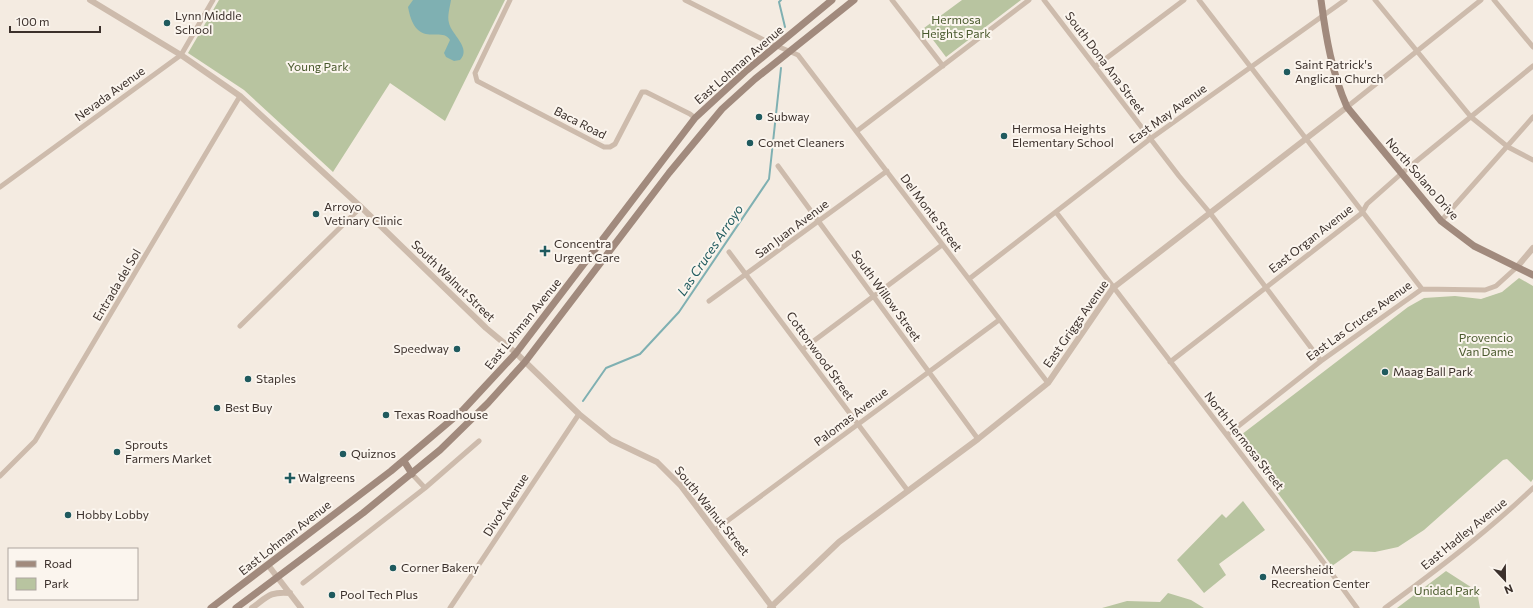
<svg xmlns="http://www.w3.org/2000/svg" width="1533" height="608" font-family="Commissioner,sans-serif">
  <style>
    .green { fill: #b8c4a0 }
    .water { fill: #7fb0b2 }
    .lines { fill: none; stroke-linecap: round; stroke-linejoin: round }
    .stream { stroke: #7fb0b2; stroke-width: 2 }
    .minor { stroke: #cdbbac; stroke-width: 5 }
    .tertiary { stroke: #cdbbac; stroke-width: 6 }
    .secondary { stroke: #a18a7d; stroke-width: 7 }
    .poi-dot { fill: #1f5a5e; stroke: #fbf5ee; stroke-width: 1.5 }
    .labels { text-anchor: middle; stroke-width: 4; stroke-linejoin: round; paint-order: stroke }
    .poi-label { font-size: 12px; fill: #3b302b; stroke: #fbf5ee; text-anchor: start }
    .park-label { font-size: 12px; fill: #4a5a2e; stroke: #fbf5ee }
    .street-label { font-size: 12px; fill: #3b302b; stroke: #fbf5ee }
    .water-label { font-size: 13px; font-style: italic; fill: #1f5a5e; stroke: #fbf5ee }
  </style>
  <rect width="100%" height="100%" fill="#f4ebe1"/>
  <path class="green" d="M219 0H505L445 121 390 83 333 172 244 90 188 53Z
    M962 0H1021L946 57 924 28Z
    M1519 278 1533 286V479L1531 482 1507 459 1503 460 1424 530 1398 547 1375 552 1353 551 1332 566 1237 438 1408 307 1424 298 1455 296 1481 299 1502 292Z
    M1243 501 1265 530 1219 564 1226 575 1204 593 1177 560 1222 514 1226 518Z
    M1446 571 1477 591 1480 608H1397Z
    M1168 593 1191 600 1204 608H1102L1127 601 1160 602Z"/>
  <path class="water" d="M413 0H451C450 7 447 16 449 23 451 34 472 48 460 60L454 61 446 57 444 53 450 40C441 25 416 51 408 7Z"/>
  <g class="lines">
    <path class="stream" d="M781 0 779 2 785 27
      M583 401 606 368 640 354 679 312 769 179 781 68"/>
    <path class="minor" d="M510 0 475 73 477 81 604 147H610L615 144 642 92H646L690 114 695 118
      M685 0 770 43 798 55 1048 383
      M892 0 943 66
      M1044 0 1179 176 1210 213 1321 361
      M1199 0 1422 289
      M1375 0 1471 117 1508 147 1533 160
      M1494 0 1533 47
      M1096 66 1184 0
      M1347 107 1481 0
      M857 131 1029 0
      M778 166 978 439
      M0 187 181 55 213 0
      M1056 212 1310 544 1357 608
      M1441 221 1533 117
      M729 252 908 491
      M969 279 1150 139 1345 0
      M709 301 887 171
      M240 326 361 207
      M803 349 942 245
      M1170 362 1362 213 1367 204 1402 173 1533 66
      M1227 435 1321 361 1422 289 1485 290 1496 286 1517 267
      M0 476 35 441 240 96
      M425 488 479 441
      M715 530 999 320
      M303 583 425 488 412 474
      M450 608 579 414
      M1385 608C1437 570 1487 532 1533 488"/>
    <path class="tertiary" d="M90 0 181 55 240 96 361 207 486 328 516 353 579 414 611 440 657 462 681 486 773 608
      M1517 267 1533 248
      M268 565 301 608
      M252 608C267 597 270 591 290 593
      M770 608 839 542 978 439 1048 383 1113 288 1347 107"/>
    <path class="secondary" d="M1321 0C1326 38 1332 73 1347 107L1441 221 1474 246 1533 275
      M404 461 412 474
      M211 608 391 471 463 410 516 353 695 118 747 70 832 0
      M236 608 363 513 440 450 488 403 525 362 669 173 722 109 755 79 854 0"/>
  </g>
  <g class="poi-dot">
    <circle cx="167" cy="23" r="4"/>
    <circle cx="1287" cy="72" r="4"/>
    <circle cx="759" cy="117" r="4"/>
    <circle cx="1004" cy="136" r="4"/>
    <circle cx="750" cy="143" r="4"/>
    <circle cx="316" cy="214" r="4"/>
    <path d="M543 245h4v4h4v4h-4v4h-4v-4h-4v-4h4z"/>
    <circle cx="457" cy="349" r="4"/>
    <circle cx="1385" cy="372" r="4"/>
    <circle cx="248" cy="379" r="4"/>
    <circle cx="217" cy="408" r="4"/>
    <circle cx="386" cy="415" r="4"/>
    <circle cx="117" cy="452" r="4"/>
    <circle cx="343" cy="454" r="4"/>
    <path d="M288 472h4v4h4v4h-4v4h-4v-4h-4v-4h4z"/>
    <circle cx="68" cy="515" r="4"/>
    <circle cx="393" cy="568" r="4"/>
    <circle cx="1263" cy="577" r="4"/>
    <circle cx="332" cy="595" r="4"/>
  </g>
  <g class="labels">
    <g class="poi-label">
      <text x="175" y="20">Lynn Middle<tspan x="175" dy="14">School</tspan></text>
      <text x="1295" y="69">Saint Patrick's<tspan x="1295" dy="14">Anglican Church</tspan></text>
      <text x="767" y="121">Subway</text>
      <text x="1012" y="133">Hermosa Heights<tspan x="1012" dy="14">Elementary School</tspan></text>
      <text x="758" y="147">Comet Cleaners</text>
      <text x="324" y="211">Arroyo<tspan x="324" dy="14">Vetinary Clinic</tspan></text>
      <text x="554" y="248">Concentra<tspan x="554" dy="14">Urgent Care</tspan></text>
      <text x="449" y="353" text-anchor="end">Speedway</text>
      <text x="1393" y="376">Maag Ball Park</text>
      <text x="256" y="383">Staples</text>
      <text x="225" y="412">Best Buy</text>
      <text x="394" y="419">Texas Roadhouse</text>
      <text x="125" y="449">Sprouts<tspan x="125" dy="14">Farmers Market</tspan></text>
      <text x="351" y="458">Quiznos</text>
      <text x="298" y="482">Walgreens</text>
      <text x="76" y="519">Hobby Lobby</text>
      <text x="401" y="572">Corner Bakery</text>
      <text x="1271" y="574">Meersheidt<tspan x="1271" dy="14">Recreation Center</tspan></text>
      <text x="340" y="599">Pool Tech Plus</text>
    </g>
    <g class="park-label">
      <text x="956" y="24">Hermosa<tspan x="956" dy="14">Heights Park</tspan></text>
      <text x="318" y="71">Young Park</text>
      <text x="1486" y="342">Provencio<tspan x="1486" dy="14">Van Dame</tspan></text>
      <text x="1447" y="595">Unidad Park</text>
    </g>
    <g class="street-label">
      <text transform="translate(1105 63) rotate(53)" y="4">South Dona Ana Street</text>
      <text transform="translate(739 65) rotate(-41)" y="4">East Lohman Avenue</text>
      <text transform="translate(110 94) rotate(-36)" y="4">Nevada Avenue</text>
      <text transform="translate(1168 114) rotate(-36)" y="4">East May Avenue</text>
      <text transform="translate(580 123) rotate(27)" y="4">Baca Road</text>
      <text transform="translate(1422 179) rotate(49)" y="4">North Solano Drive</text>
      <text transform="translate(931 213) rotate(53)" y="4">Del Monte Street</text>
      <text transform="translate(792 229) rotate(-37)" y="4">San Juan Avenue</text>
      <text transform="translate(1311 239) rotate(-38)" y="4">East Organ Avenue</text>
      <text transform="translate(453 281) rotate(44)" y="4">South Walnut Street</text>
      <text transform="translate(117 285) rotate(-59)" y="4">Entrada del Sol</text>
      <text transform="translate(886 296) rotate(54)" y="4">South Willow Street</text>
      <text transform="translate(1359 321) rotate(-36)" y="4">East Las Cruces Avenue</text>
      <text transform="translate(523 324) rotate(-51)" y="4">East Lohman Avenue</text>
      <text transform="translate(1076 324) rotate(-55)" y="4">East Griggs Avenue</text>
      <text transform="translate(820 356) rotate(54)" y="4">Cottonwood Street</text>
      <text transform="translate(851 417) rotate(-37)" y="4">Palomas Avenue</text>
      <text transform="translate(1244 441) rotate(52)" y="4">North Hermosa Street</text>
      <text transform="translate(506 505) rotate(-57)" y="4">Divot Avenue</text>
      <text transform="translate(712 511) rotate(51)" y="4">South Walnut Street</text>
      <text transform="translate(1464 534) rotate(-39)" y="4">East Hadley Avenue</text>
      <text transform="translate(285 538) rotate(-38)" y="4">East Lohman Avenue</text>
    </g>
    <g class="water-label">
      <text transform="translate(710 250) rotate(-56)" y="5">Las Cruces Arroyo</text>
    </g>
  </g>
  <rect x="8" y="548" width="130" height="52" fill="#fbf5ee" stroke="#aea6a0"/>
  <rect x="16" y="561" width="20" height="6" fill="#a18a7d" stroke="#aea6a0"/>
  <text x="44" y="568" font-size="12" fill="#3b302b">Road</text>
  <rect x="16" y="578" width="20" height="12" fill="#b8c4a0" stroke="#aea6a0"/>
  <text x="44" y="588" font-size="12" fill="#3b302b">Park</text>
  <g transform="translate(1505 580) rotate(158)" stroke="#fbf5ee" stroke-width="3" paint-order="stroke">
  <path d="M0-3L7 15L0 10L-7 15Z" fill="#3b302b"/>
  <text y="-6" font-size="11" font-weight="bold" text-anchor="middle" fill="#3b302b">N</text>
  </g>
  <path d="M10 26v6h90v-6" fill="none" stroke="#3b302b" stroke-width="2"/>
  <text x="16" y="26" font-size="12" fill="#3b302b" stroke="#fbf5ee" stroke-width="3" paint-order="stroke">100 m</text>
</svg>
